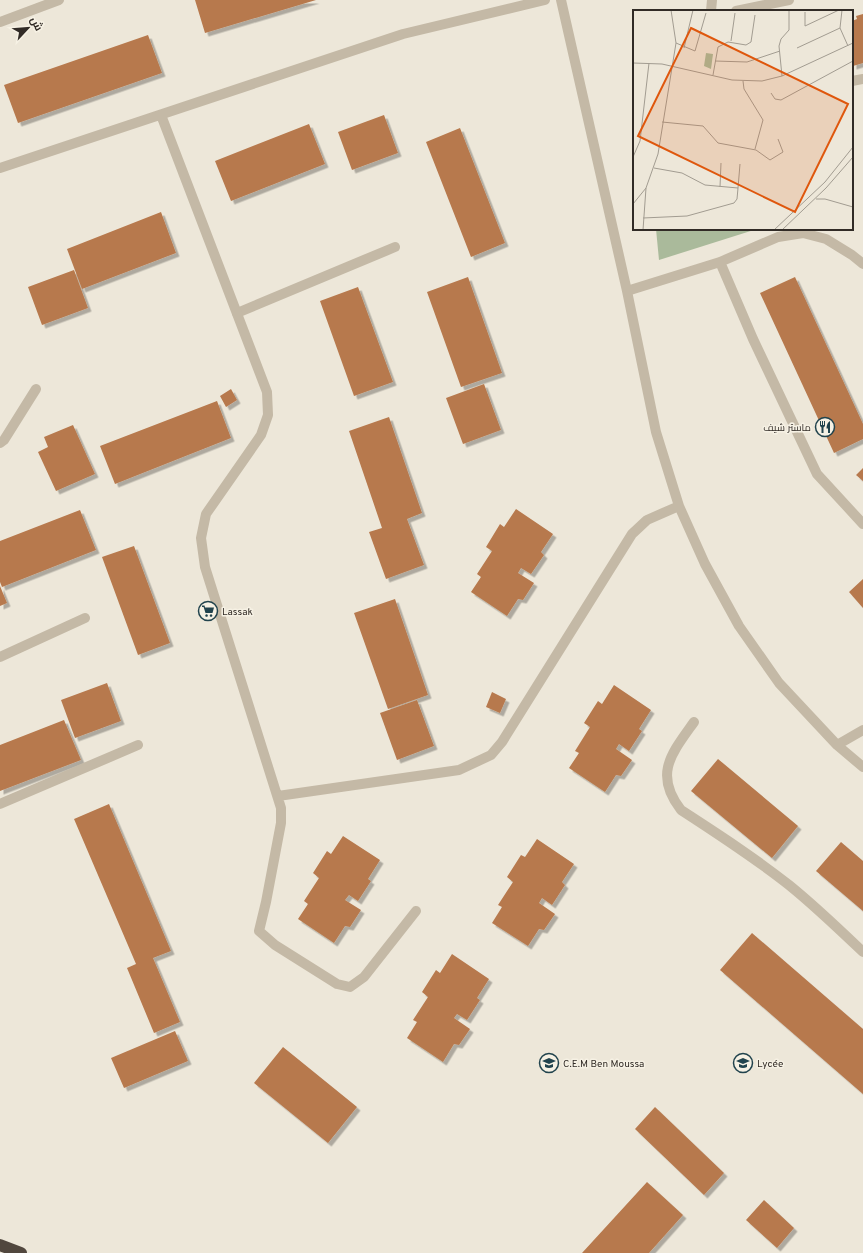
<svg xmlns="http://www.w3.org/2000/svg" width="863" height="1253" font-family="Overpass,Cairo,sans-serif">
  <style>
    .green { fill: #aaba9b }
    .building { fill: #b7794d; filter: url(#shadow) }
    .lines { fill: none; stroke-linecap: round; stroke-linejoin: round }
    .lane { stroke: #c4b9a6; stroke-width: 10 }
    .street { stroke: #c4b9a6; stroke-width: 10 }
    .highway { stroke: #51473e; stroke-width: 12 }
    .labels { text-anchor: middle; stroke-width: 3; stroke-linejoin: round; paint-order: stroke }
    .poi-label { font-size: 10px; fill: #312b26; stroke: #f6f1e4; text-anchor: start }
    .inset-road { fill: none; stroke: #a29c91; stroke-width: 1 }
    .view { fill: #df570d; fill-opacity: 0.15; stroke: #df570d; stroke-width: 2 }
    .inset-edge { fill: none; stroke: #312b26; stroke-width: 2 }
  </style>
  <defs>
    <filter id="shadow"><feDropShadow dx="3.5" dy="3.5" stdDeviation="0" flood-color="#0004"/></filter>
  </defs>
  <rect width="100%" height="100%" fill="#ede7d9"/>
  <path class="green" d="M656 229H757L659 260Z"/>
  <path class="building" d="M195 0H316L205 33Z
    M863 14V63L853 66 852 21 857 19 856 16Z
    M148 35 162 73 18 123 4 85Z
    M384 115 398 153 352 170 338 132Z
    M309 124 325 164 231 201 215 161Z
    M460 128 505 243 471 257 426 142Z
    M161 212 176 253 82 289 67 249Z
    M74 270 88 308 42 325 28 287Z
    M468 277 502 373 461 387 427 292Z
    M795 277 863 424V439L834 453 760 293Z
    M358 287 393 382 354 396 320 301Z
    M484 384 501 430 463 444 446 398Z
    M231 389 237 400 226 407 220 396Z
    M217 401 231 438 115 484 100 446Z
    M389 417 422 513 407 519 424 565 386 579 369 532 382 528 349 431Z
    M73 425 95 474 56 491 38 452 48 447 44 437Z
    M863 468V481L856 475Z
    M516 509 553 534 541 552 544 555 531 574 521 568 518 573 534 583 523 600 518 599 507 616 471 592 481 577 477 574 492 551 486 547 500 524 504 527Z
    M80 510 96 550 2 587 0 582V541Z
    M134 546 170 643 138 655 102 557Z
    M863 579V608L849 592Z
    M0 586 7 603 0 606Z
    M395 599 428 695 388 709 354 613Z
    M107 683 121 721 75 738 61 700Z
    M614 685 651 710 639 729 642 731 629 751 619 744 616 749 632 760 621 776 616 775 605 792 569 768 579 753 575 751 590 727 584 723 598 701 602 704Z
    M492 692 506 699 500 713 486 707Z
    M417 700 434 746 397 760 380 713Z
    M64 720 81 760 0 791V745Z
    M718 759 798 826 772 858 691 791Z
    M109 804 171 951 153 958 180 1022 154 1033 127 968 136 964 74 819Z
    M343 836 380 860 368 879 371 881 358 901 349 895 345 900 361 910 350 927 345 926 334 943 298 919 308 904 304 901 319 878 313 873 327 851 331 854Z
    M537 839 574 864 562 882 565 885 552 905 542 898 539 903 555 914 544 930 539 929 528 946 492 923 502 907 498 905 513 882 507 877 521 855 525 857Z
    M841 842 863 861V911L816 871Z
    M752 933 863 1029V1094L720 970Z
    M452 954 489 979 477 998 480 1000 467 1020 457 1014 454 1018 470 1029 459 1045 454 1044 443 1062 407 1038 417 1022 413 1020 428 997 422 992 436 970 440 973Z
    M175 1031 188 1061 124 1088 111 1058Z
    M283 1047 357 1107 328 1143 254 1083Z
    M655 1107 724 1173 704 1195 635 1129Z
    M647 1182 683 1215 649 1253H582Z
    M764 1200 794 1228 777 1248 746 1220Z"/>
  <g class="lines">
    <path class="lane" d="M237 313 395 247
      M0 443 4 440 36 389"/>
    <path class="street" d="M561 0 627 291 656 432 679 506 705 564 739 626 779 683 837 745 863 767
      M711 11 712 0
      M736 11 789 0
      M0 22 59 0
      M852 81 863 79
      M161 115 267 392 268 415 261 435 206 514 201 538 205 567 281 808V823L266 902 259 931 275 945 337 984 350 987 364 977 416 911
      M0 168 403 34 545 0
      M720 262 753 339 817 474 863 524
      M627 291 720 262 778 237 803 233 826 239 852 255 863 264
      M0 657 85 618
      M694 722C672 753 653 774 681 810 718 834 755 858 789 885 815 906 839 929 863 952
      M837 745 863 730
      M278 796 459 770 491 755 502 742 632 534 647 520 679 506
      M0 804 138 745"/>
    <path class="highway" d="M0 1245 21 1253"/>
  </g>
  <defs>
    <symbol id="restaurant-ring" viewBox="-11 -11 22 22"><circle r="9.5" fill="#f6f1e4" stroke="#21434d" stroke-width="1.5"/><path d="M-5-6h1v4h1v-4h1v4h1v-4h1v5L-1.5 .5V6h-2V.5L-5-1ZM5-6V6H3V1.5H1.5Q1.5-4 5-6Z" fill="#21434d"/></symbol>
    <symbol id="supermarket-ring" viewBox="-11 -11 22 22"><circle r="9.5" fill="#f6f1e4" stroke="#21434d" stroke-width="1.5"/><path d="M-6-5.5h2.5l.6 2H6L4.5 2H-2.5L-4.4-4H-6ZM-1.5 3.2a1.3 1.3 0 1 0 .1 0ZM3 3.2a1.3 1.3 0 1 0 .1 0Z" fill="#21434d"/></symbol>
    <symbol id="school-ring" viewBox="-11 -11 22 22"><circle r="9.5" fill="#f6f1e4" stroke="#21434d" stroke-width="1.5"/><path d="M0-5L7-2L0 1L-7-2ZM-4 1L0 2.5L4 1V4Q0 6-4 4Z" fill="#21434d"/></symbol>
  </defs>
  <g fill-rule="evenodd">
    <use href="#restaurant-ring" x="814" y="416" width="22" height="22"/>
    <use href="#supermarket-ring" x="197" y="600" width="22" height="22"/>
    <use href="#school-ring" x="538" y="1052" width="22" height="22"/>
    <use href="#school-ring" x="732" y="1052" width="22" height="22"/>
  </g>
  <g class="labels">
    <g class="poi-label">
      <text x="811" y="431" text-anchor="end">ماستر شيف</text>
      <text x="222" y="615">Lassak</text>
      <text x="563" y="1067">C.E.M Ben Moussa</text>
      <text x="757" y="1067">Lycée</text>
    </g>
  </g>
  <g transform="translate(633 10)">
    <rect width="220" height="220" fill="#ede7d9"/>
    <path d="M73 43 80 44 78 59 71 56Z" fill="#aaba9b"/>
    <path class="inset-road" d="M172 2V16L206 0M207 18 215 36M98 31 102 3M43 33 62 41 73 3M51 38 60 0M164 38 207 18 209 0M82 51 114 52 147 41M0 53 29 54 99 70 129 71 149 66 220 33M80 65 85 37 95 32 113 35 118 32 122 5M149 66 146 36 148 29 156 20V0M110 71 111 79 130 110 122 139M138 83 142 89 148 90 220 51M29 112 70 116 85 133 123 140 137 150 150 142 145 129M0 147 7 131 16 53M87 177 88 153M105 178 107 154M183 189H192L220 197M0 194 13 178 25 144 43 33 38 0M10 208 54 206 101 193 104 189 105 178 72 175 49 163 21 158M10 220 13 178M141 220 192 172 220 137M149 220 193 178 220 147"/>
    <path class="view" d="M58 18 215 94 162 202 5 126Z"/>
    <rect width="220" height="220" class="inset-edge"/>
  </g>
  <g transform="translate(28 28) rotate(64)" stroke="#f6f1e4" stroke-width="3" paint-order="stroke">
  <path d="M0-3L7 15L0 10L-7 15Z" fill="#312b26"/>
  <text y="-6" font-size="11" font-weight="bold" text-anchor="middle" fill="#312b26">ش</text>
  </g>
</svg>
